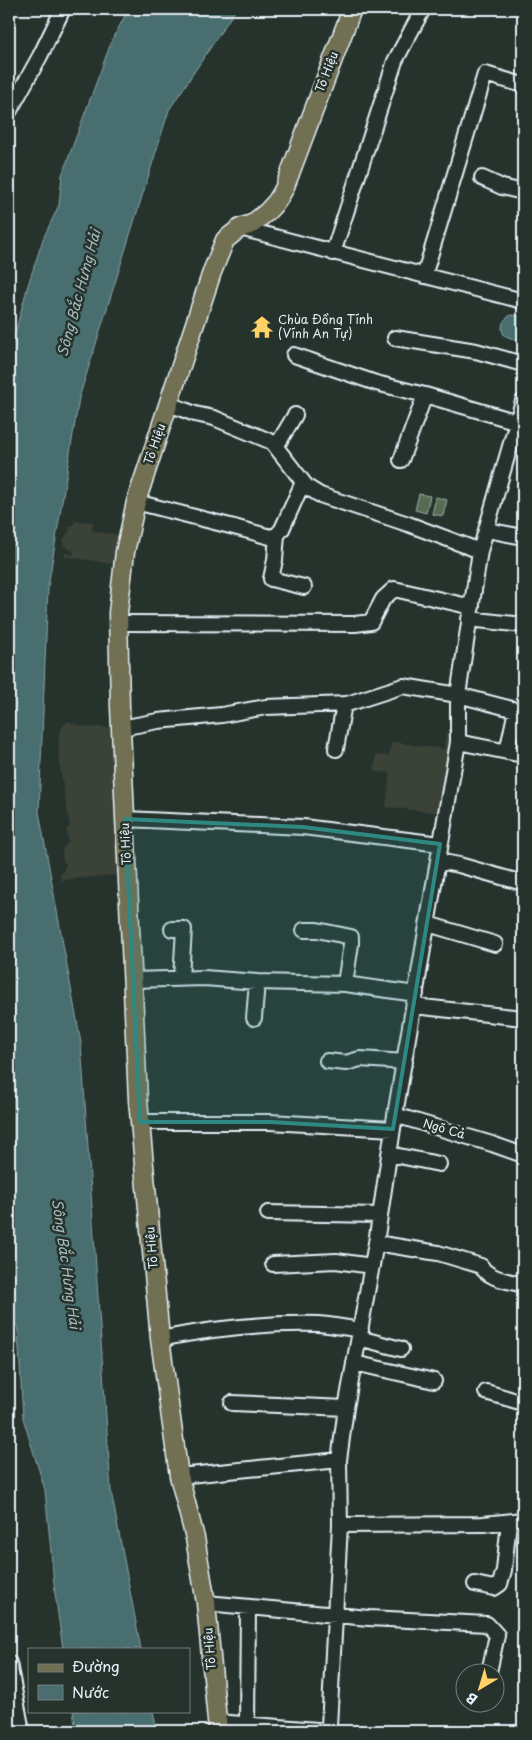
<svg xmlns="http://www.w3.org/2000/svg" width="532" height="1740" font-family="'Playpen Sans',sans-serif">
  <style>
    .built { fill: #3b4339 }
    .green { fill: #546c52; stroke: #9eaea5 }
    .water { fill: #4a6e6f; stroke: #89a2a6 }
    .lines { fill: none; stroke-linecap: round; stroke-linejoin: round }
    .minor-casing { stroke: #e8f1f8; stroke-width: 18 }
    .major-casing { stroke: #e8f1f8; stroke-width: 21 }
    .minor { stroke: #26332d; stroke-width: 14 }
    .major { stroke: #716f52; stroke-width: 18 }
    .marked { fill: #308883; fill-opacity: 0.2; stroke: #308883; stroke-width: 4; stroke-linejoin: round }
    .labels { text-anchor: middle; stroke-width: 5; stroke-linejoin: round; paint-order: stroke }
    .street-label { font-size: 12px; fill: #e8f1f8; stroke: #26332d }
    .poi-label { font-size: 12px; fill: #e8f1f8; stroke: #26332d; text-anchor: start }
    .water-label { font-size: 14px; font-style: italic; fill: #a9bdc1; stroke: #26332d }
  </style>
  <rect width="100%" height="100%" fill="#26332d"/>
  <filter id="ink" filterUnits="userSpaceOnUse"><feTurbulence type="fractalNoise" baseFrequency=".02" numOctaves="2"/><feDisplacementMap in="SourceGraphic" scale="10" xChannelSelector="R" yChannelSelector="G"/><feConvolveMatrix kernelMatrix="1 2 1 2 8 2 1 2 1" color-interpolation-filters="sRGB"/></filter>
  <g filter="url(#ink)">
    <path class="built" d="M74 521 93 522 92 531 129 536 124 566 64 556 65 553 73 555 74 551 68 549 63 544 64 538 70 530 69 527 74 525Z
      M67 721 83 727 121 728 128 874 61 880 60 874 63 872 66 864 63 860 62 856 63 852 61 850 68 843 67 828 70 827 59 762V735L64 724H66Z
      M446 732 452 733 442 813 386 807 390 773 374 771 376 755 389 756 392 742 444 749Z"/>
    <path class="green" d="M419 494 430 496 426 513 415 510Z
      M436 497 447 500 443 516 432 514Z"/>
    <path class="water" d="M131 9H236L169 110 79 398 48 587 39 812 81 1043 111 1491 141 1649H63L55 1593 45 1490 23 1418 18 1332 9 1279V355L28 285 43 239 59 205 62 175 112 40 127 12Z
      M511 315 519 316 523 319V336L515 340 504 335C500 327 502 320 511 315Z
      M73 1711H153L157 1731H76Z"/>
    <g class="lines">
      <defs>
        <path id="minor" d="M9 112 40 56 63 9
          M482 178 502 187 523 192
          M240 228 523 301
          M333 253 395 61 423 9
          M424 276 485 74 523 85
          M395 338 476 351 523 364
          M294 355 376 383 425 395 518 422
          M169 404 195 414 214 418 272 442 307 487 320 495 408 524 480 551
          M276 447 295 415
          M401 460 425 395
          M136 502 234 527 270 537 277 535 282 529 303 482
          M487 530 523 537
          M277 535 275 560 271 579 304 587
          M469 619 523 625
          M119 623 355 624 371 622 383 599 394 589 472 607
          M121 728 158 721 222 715 266 707 347 704 403 686 458 695 516 710 507 752
          M458 742 523 755
          M336 749 344 704
          M125 819 303 827 440 844
          M438 861 459 865 523 883
          M428 924 495 944
          M172 929H184L181 978
          M304 930H317L351 937V944L345 984
          M132 980 204 978 257 982 345 984 416 994
          M414 1006 523 1018
          M254 1018 257 982
          M327 1061 346 1063 360 1059 405 1062
          M395 1115 492 1144 523 1155
          M140 1122H270L393 1129
          M389 1154 439 1164
          M268 1213 380 1215
          M376 1243 438 1253 481 1266C488 1279 510 1281 523 1285
          M273 1264 336 1261 372 1266
          M359 1338 401 1349
          M160 1339C212 1328 265 1323 318 1324 332 1325 347 1328 361 1330
          M354 1363 434 1381
          M486 1392 523 1403
          M232 1403 346 1408
          M179 1476 339 1460
          M340 1525 483 1524 523 1520
          M475 1584 494 1588 500 1584 504 1570 509 1522
          M206 1603 369 1618 487 1624 497 1635 489 1672
          M9 1663 22 1731
          M217 1722 330 1731
          M247 1725 248 1607
          M331 1731 329 1726 340 1525 339 1460 346 1408 376 1243 395 1115 458 742V695L480 551 523 401"/>
        <path id="major" d="M218 1731 206 1603 195 1538 179 1476 160 1339 138 1100 120 707 118 613 125 552 136 502 212 272 225 240 240 228 252 224 267 212 277 201 284 189 352 9"/>
      </defs>
      <use href="#minor" class="minor-casing"/>
      <use href="#major" class="major-casing"/>
      <use href="#minor" class="minor"/>
      <use href="#major" class="major"/>
    </g>
  </g>
  <path class="marked" d="M125 819 303 827 440 844 393 1129 270 1122H140Z"/>
  <defs>
    <symbol id="temple-bare" viewBox="-9 -9 18 18"><path d="M0-6L5-2H3V0L6.5 2.5H4V6H1.5V3h-3V6H-4V2.5H-6.5L-3 0V-2H-5Z" fill="#ffd166" stroke="#26332d" stroke-width="2.5" paint-order="stroke"/></symbol>
  </defs>
  <g fill-rule="evenodd">
    <use href="#temple-bare" x="246" y="311" width="32" height="32"/>
  </g>
  <g class="labels">
    <g class="street-label">
      <text transform="translate(327 72) rotate(-69)" y="4">Tô Hiệu</text>
      <text transform="translate(155 444) rotate(-71)" y="4">Tô Hiệu</text>
      <text transform="translate(126 844) rotate(-93)" y="4">Tô Hiệu</text>
      <text transform="translate(444 1129) rotate(16)" y="4">Ngõ Cả</text>
      <text transform="translate(152 1248) rotate(-95)" y="4">Tô Hiệu</text>
      <text transform="translate(210 1649) rotate(-95)" y="4">Tô Hiệu</text>
    </g>
    <g class="poi-label">
      <text x="278" y="324">Chùa Đồng Tĩnh<tspan x="278" dy="14">(Vĩnh An Tự)</tspan></text>
    </g>
    <g class="water-label">
      <text transform="translate(79 293) rotate(-75)" y="5">Sông Bắc Hưng Hải</text>
      <text transform="translate(66 1264) rotate(82)" y="5">Sông Bắc Hưng Hải</text>
    </g>
  </g>
  <rect width="532" height="1740" fill="none" stroke="#26332d" stroke-width="30"/>
  <rect x="15" y="15" width="502" height="1710" fill="none" stroke="#e8f1f8" stroke-width="2" filter="url(#ink)"/>
  <rect x="28" y="1648" width="162" height="65" fill="#26332d" stroke="#747f7e"/>
  <rect x="38" y="1664" width="25" height="8" fill="#716f52" stroke="#747f7e"/>
  <text x="72" y="1672" font-size="15" fill="#e8f1f8">Đường</text>
  <rect x="38" y="1685" width="25" height="15" fill="#4a6e6f" stroke="#747f7e"/>
  <text x="72" y="1698" font-size="15" fill="#e8f1f8">Nước</text>
  <g transform="translate(480 1688) rotate(218)"><circle r="24" fill="#26332d" stroke="#747f7e"/>
  <path d="M0-4L9 19L0 12L-9 19Z" fill="#ffd166"/>
  <text y="-8" font-size="14" font-weight="bold" text-anchor="middle" fill="#e8f1f8">B</text>
  </g>
</svg>
